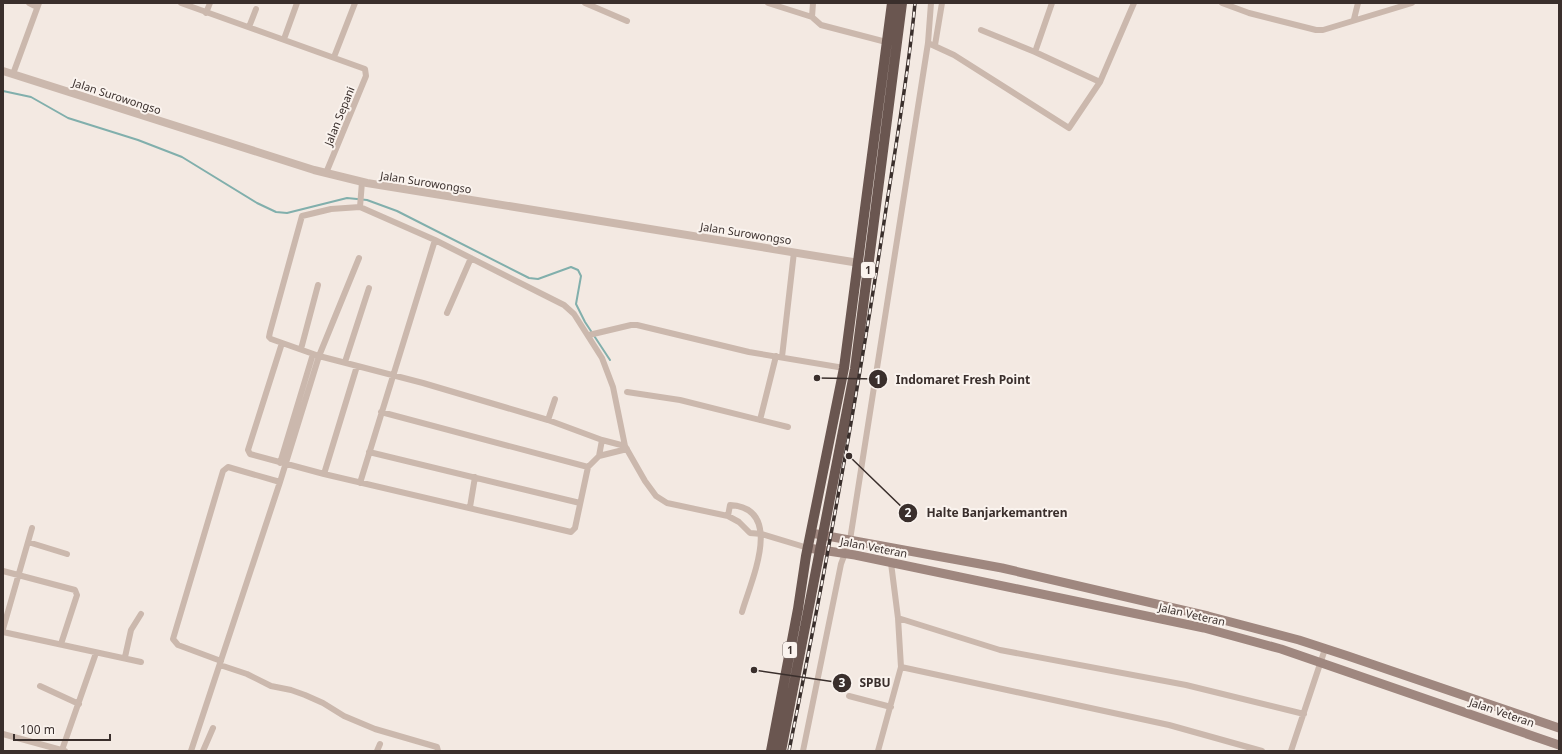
<svg xmlns="http://www.w3.org/2000/svg" width="1562" height="754" viewBox="0 0 1562 754" font-family="'Noto Sans',sans-serif">
  <style>
    .lines { fill: none; stroke-linecap: round; stroke-linejoin: round }
    .stream { stroke: #81afac; stroke-width: 2 }
    .minor { stroke: #cbb8ad; stroke-width: 6 }
    .tertiary { stroke: #cbb8ad; stroke-width: 8 }
    .secondary { stroke: #9f877f; stroke-width: 9 }
    .trunk { stroke: #6a5650; stroke-width: 10 }
    .rail-casing { stroke: #3a2f2c; stroke-width: 3.5 }
    .rail { stroke: #faf3ee; stroke-width: 2; stroke-dasharray: 6; stroke-linecap: butt }
    .labels { text-anchor: middle; dominant-baseline: central; stroke-width: 4; stroke-linejoin: round; paint-order: stroke }
    .shield { fill: #faf3ee; stroke: #746a66; stroke-width: 1 }
    .shield-label { font-size: 10px; font-weight: bold; fill: #3a2f2c }
    .street-label { font-size: 11px; fill: #3a2f2c; stroke: #faf3ee }
    .leader { fill: none; stroke: #3a2f2c; stroke-width: 1.5 }
    .callout-dot { fill: #3a2f2c; stroke: #faf3ee; stroke-width: 1.5 }
    .mark-label { font-size: 12px; text-anchor: middle; font-weight: bold; fill: #fff }
    .callout-label { font-size: 12px; text-anchor: middle; font-weight: bold; fill: #3a2f2c; stroke: #faf3ee; stroke-width: 4; stroke-linejoin: round; paint-order: stroke }
  </style>
  <rect width="100%" height="100%" fill="#f3e9e2"/>
  <g class="lines">
    <!-- stream -->
    <path class="stream" d="M3 91 31 97 68 118 138 140 182 157 257 203 276 212 287 213 347 198 367 200 397 211 529 278 538 279 571 267 578 270 581 276 576 304 585 322 610 360"/>
    <!-- minor -->
    <path class="minor" d="M29 3 37 7
      M181 3 365 69 366 76 326 173
      M585 3 627 21
      M768 3 812 17 821 25 890 43
      M1222 3 1249 13 1316 30H1323L1412 3
      M206 13 210 3
      M812 17 813 3
      M1354 19 1358 3
      M249 27 256 9
      M981 30 1035 52 1052 3
      M284 39 297 3
      M928 43 954 55 1069 128 1100 82 1134 3
      M935 45 942 3
      M1035 52 1100 82
      M334 57 355 3
      M13 74 39 3
      M362 182 360 207 435 240 564 305 574 314 602 358 613 387 625 446 645 481 656 496 667 503 728 516 739 522 750 533 762 534 808 548
      M360 207 331 209 302 216 270 332 269 337 271 339 319 356 423 383 548 420 602 440 625 446
      M447 313 471 258
      M589 335 631 325H637L749 352 844 368
      M282 343 248 450 250 454 324 474 571 532 575 528 588 467 599 456 602 440
      M301 349 318 285
      M782 357 794 252
      M345 362 369 288
      M627 392 680 400 788 427
      M381 412 588 467
      M548 420 555 399
      M760 420 776 356
      M369 452 580 503
      M599 456 627 449
      M280 463 313 354
      M324 474 357 366
      M360 483 435 240
      M470 507 475 477
      M728 516 730 505C786 508 750 583 742 612
      M28 542 67 554
      M3 571 75 590 77 595 61 644
      M898 618 1000 650 1186 685 1304 714
      M3 629 32 528
      M3 632 141 662
      M125 657 131 630 141 614
      M221 661 178 645 173 639 223 471 228 467 280 482
      M220 665 247 674 271 686 291 690 305 695 323 703 344 716 375 729 437 747 438 751
      M901 667 1169 725 1262 751
      M40 686 79 704
      M849 696 891 707
      M3 734 65 751
      M62 750 96 653
      M191 751 280 482 319 356 359 258
      M203 751 213 728
      M377 751 380 744
      M803 751 841 564 850 540 928 43 931 3
      M878 751 901 667 898 618 891 563
      M1291 751 1325 649"/>
    <!-- tertiary -->
    <path class="tertiary" d="M3 71 314 170 367 183 859 263"/>
    <!-- secondary -->
    <path class="secondary" d="M811 533 1002 568 1208 616 1299 640 1348 656 1559 728
      M808 548 855 555 1204 628 1281 649 1559 745"/>
    <!-- trunk -->
    <path class="trunk" d="M771 751 798 609 806 556 844 368 892 3
      M781 751 855 369 902 3"/>
    <defs>
      <path id="rail" d="M789 751C824 578 856 404 883 229 894 154 908 79 915 3"/>
    </defs>
    <!-- rail casing -->
    <use href="#rail" class="rail-casing"/>
    <!-- rail -->
    <use href="#rail" class="rail"/>
  </g>
  <g class="labels">
    <!-- shield labels -->
    <g class="shield">
      <rect x="861" y="262" width="14" height="16" rx="3"/>
      <rect x="783" y="642" width="14" height="16" rx="3"/>
    </g>
    <g class="shield-label">
      <text x="868" y="270">1</text>
      <text x="790" y="650">1</text>
    </g>
    <!-- street labels -->
    <g class="street-label">
      <text transform="translate(117 96) rotate(18)">Jalan Surowongso</text>
      <text transform="translate(339 116) rotate(-68)">Jalan Sepani</text>
      <text transform="translate(426 182) rotate(9)">Jalan Surowongso</text>
      <text transform="translate(746 233) rotate(9)">Jalan Surowongso</text>
      <text transform="translate(874 547) rotate(11)">Jalan Veteran</text>
      <text transform="translate(1192 614) rotate(13)">Jalan Veteran</text>
      <text transform="translate(1502 712) rotate(19)">Jalan Veteran</text>
    </g>
  </g>
  <!-- callouts -->
  <path class="leader" d="M817 378L878 379M849 456L908 513M754 670L842 683"/>
  <g class="callout-dot">
    <circle cx="817" cy="378" r="4"/>
    <circle cx="849" cy="456" r="4"/>
    <circle cx="754" cy="670" r="4"/>
    <circle cx="878" cy="379" r="10"/>
    <circle cx="908" cy="513" r="10"/>
    <circle cx="842" cy="683" r="10"/>
  </g>
  <g class="mark-label">
    <text x="878" y="384">1</text>
    <text x="908" y="517">2</text>
    <text x="842" y="687">3</text>
  </g>
  <g class="callout-label">
    <text x="963" y="384">Indomaret Fresh Point</text>
    <text x="997" y="517">Halte Banjarkemantren</text>
    <text x="875" y="687">SPBU</text>
  </g>
  <!-- border -->
  <rect width="1562" height="754" fill="none" stroke="#3a2f2c" stroke-width="8"/>
  <!-- scale -->
  <path d="M14 734v6h96v-6" fill="none" stroke="#3a2f2c" stroke-width="2"/>
  <text x="20" y="734" font-size="12" fill="#3a2f2c" stroke="#faf3ee" stroke-width="3" paint-order="stroke">100 m</text>
</svg>
